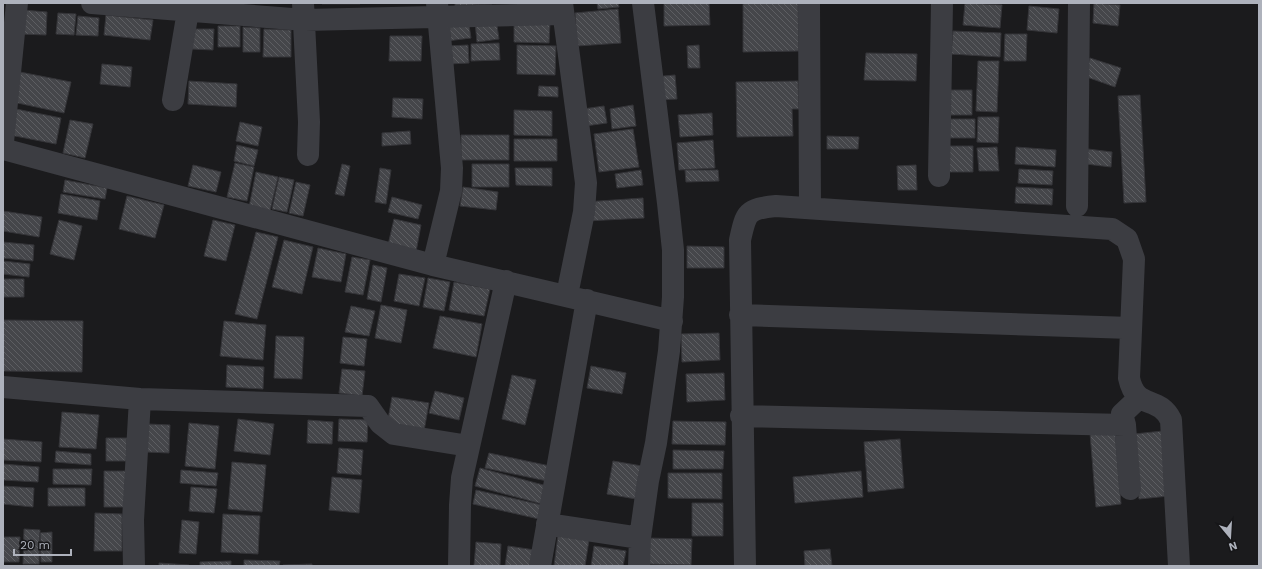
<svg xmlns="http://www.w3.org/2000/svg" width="1262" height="569" viewBox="0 0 1262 569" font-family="'Work Sans',sans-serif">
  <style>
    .building { fill: url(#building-back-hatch); stroke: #353539 }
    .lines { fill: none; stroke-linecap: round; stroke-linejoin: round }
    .minor { stroke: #3c3d42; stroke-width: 22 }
  </style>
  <defs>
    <pattern id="building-back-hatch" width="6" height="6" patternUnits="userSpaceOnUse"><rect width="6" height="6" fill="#45464a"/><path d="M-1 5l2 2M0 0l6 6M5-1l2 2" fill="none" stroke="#5d5e62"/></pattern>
  </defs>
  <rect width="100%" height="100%" fill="#1b1b1d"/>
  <!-- building -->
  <path class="building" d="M322 3H361L360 4H322Z
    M455 3H492V4L455 6Z
    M597 3H618L619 7 598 9Z
    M664 3H709L710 25 664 26Z
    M743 3H798L799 51 743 52Z
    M965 3 1002 5 1000 28 963 25Z
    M1094 3 1120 5 1118 26 1093 23Z
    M1029 6 1059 9 1057 33 1027 30Z
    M618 9 621 43 577 46 575 13Z
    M23 10 47 12 46 35 21 34Z
    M58 13 76 14 74 35 56 34Z
    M106 15 153 20 150 40 104 35Z
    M78 16 99 18 98 36 76 35Z
    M468 19 471 38 447 41 445 23Z
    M496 19 499 39 477 42 475 22Z
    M514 21 550 22 549 43 514 42Z
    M218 26H240V47H218Z
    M243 27 260 28V52H243Z
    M193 29H214L213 50 192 49Z
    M264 29 291 30V57H263Z
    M953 31 1001 33 1000 57 951 54Z
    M1005 34H1027L1026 61H1004Z
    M390 36H422L421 61H389Z
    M499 43 500 60 471 61V44Z
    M468 45 469 63 448 64 447 46Z
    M517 45 556 46 555 75 517 74Z
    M699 45 700 68H688L687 46Z
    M866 53 917 54 916 81 864 80Z
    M1090 58 1121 68 1115 87 1084 76Z
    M978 61H999L997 112 976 111Z
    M102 64 132 67 130 87 100 84Z
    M20 72 71 82 64 113 13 102Z
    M675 75 677 99 654 100 653 77Z
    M189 81 237 84 236 107 188 104Z
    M798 81 799 109H792L793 136 737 137 736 82Z
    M539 86 558 87V97L538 96Z
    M947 90H972V115H947Z
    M1140 95 1146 202 1124 203 1118 96Z
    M393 98 423 99 422 119 392 117Z
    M633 105 636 126 612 129 610 109Z
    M604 106 607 123 585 126 583 109Z
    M16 109 61 118 56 144 10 135Z
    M514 110 552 111V136L514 135Z
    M712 113 713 135 680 137 678 115Z
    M978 117H999L998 143 977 142Z
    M946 119H975V138H946Z
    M70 120 93 124 85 158 63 153Z
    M240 122 262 127 258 146 236 141Z
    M633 129 639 167 599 172 594 134Z
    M410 131 411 144 382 146V133Z
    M461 135H509V160H461Z
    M827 136 859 137 858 149H827Z
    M514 139H557V161H514Z
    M713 140 715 168 679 170 677 143Z
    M237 145 258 150 254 166 234 161Z
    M943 146H973V172H943Z
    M997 147 999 171H979L977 148Z
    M1016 147 1056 150 1055 167 1015 164Z
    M1088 149 1112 152 1111 167 1086 164Z
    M235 163 254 167 247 201 227 197Z
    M342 164 350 166 344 196 335 194Z
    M472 164H509V187H472Z
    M193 165 221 172 216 192 188 186Z
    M916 165 917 190H898L897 166Z
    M380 168 391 170 386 204 375 202Z
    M515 168H552V186L516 185Z
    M1019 169 1053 171 1052 185 1018 183Z
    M641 170 643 185 617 188 615 174Z
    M685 170H718L719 181 686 182Z
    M256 172 278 177 270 211 249 207Z
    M279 177 294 180 287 212 272 209Z
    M65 180 107 188 105 199 63 192Z
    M296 182 310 185 303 216 289 213Z
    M463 187 498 192 496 210 460 206Z
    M1016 187 1053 189 1052 205 1015 203Z
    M61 194 100 201 97 220 58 213Z
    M127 196 164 205 155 238 119 229Z
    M392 197 422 205 418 219 388 212Z
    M643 198 644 218 586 221 585 202Z
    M3 211 42 217 39 237 3 231Z
    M394 219 421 225 416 252 388 245Z
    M59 220 82 226 74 260 50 254Z
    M213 220 235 225 226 261 204 256Z
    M256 232 278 237 257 319 235 314Z
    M284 240 313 247 302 294 272 287Z
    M3 242 34 245 33 261 3 258Z
    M687 246 724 247V268H687Z
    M318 248 346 254 341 282 312 277Z
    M352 257 370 260 363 295 345 292Z
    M3 261 30 264 29 277 3 274Z
    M373 265 387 268 381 302 367 299Z
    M399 274 425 278 419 306 394 301Z
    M428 278 450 282 444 311 423 307Z
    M3 279H24V297H3Z
    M454 282 490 289 484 316 449 310Z
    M381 305 407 310 401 343 375 338Z
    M351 306 375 311 369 336 345 332Z
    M440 316 482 324 476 357 433 348Z
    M3 320 83 321 82 372 3 371Z
    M224 321 266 325 263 360 220 356Z
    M719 333 720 360 682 362 681 334Z
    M276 336 304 337 302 379 274 378Z
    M343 337 367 339 364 366 340 363Z
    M227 365 264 367 263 389 226 387Z
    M591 366 626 373 622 394 587 388Z
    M342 369 365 371 362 396 339 393Z
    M724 373 725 400 687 402 686 374Z
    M512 375 536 380 525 425 502 419Z
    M435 391 464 398 459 420 429 413Z
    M392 397 429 403 424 431 387 425Z
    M62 412 99 415 96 449 59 447Z
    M238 419 274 424 270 455 234 451Z
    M339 419 368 420 367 442 338 441Z
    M308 420 333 422 332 444 307 443Z
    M673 421 726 422 725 445 672 444Z
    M189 423 219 426 215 469 185 466Z
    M148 424 170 425 169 453 147 452Z
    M1115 430 1121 504 1096 507 1090 433Z
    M1163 431 1169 496 1139 499 1134 434Z
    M106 438H127V461H106Z
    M3 439 42 442 41 462 3 460Z
    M900 439 904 488 868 492 864 442Z
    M339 448 363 450 361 475 337 473Z
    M673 450 724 451 723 469H673Z
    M56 451 91 454V465L55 462Z
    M489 453 550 466 547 481 485 468Z
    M613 461 642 466 636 499 607 494Z
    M232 462 266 465 262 512 228 509Z
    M3 464 39 467 38 482 3 480Z
    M480 468 547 486 542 504 475 486Z
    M53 469H92L91 485 53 484Z
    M181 470 218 473 216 486 180 483Z
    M104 471H130V507H104Z
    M861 471 863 497 795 503 793 477Z
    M668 473H722V499L668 498Z
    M332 477 362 480 359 513 329 510Z
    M3 486 34 488 33 507 3 504Z
    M191 487 217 489 214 513 189 511Z
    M48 488H85V506H48Z
    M476 490 542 505 539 519 473 504Z
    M692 503H723V536H692Z
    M95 513 122 514V551H94Z
    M223 514 260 516 258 554 221 552Z
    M182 520 199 522 196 554 179 553Z
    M24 529 40 530 39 564H23Z
    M52 532V562H41L40 533Z
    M558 535 589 540 585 566H554Z
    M3 537H20L19 562H3Z
    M646 538 692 539 691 565 645 564Z
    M476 542 501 544 500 566H474Z
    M508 546 535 550 532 566H505Z
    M594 546 626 551 623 566H591Z
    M830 549 832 566H805L804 551Z
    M244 560 280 561 279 566H244Z
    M231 561V566H200V562Z
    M159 563 189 565V566H159Z
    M312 564V566H283V565Z"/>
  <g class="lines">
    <!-- minor -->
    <path class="minor" d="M92 3 305 20 563 14
      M303 3 309 122 308 155
      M562 3 586 183 584 212 567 295
      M809 3 810 208
      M173 100 188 11
      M3 142 17 3
      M3 149 433 265 672 321
      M939 176 942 3
      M1077 206 1079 3
      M433 265 451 191 452 168 437 3
      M740 315 1131 328
      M3 387 140 399 368 406 380 423 394 434 469 446
      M741 416 1125 425
      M1130 489 1125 425 1122 414 1139 398
      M547 524 640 538
      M134 566 133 520 140 399
      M459 566 460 505 462 478 506 281
      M540 566 587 300
      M639 566 640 538 648 481 656 443 669 351 673 297V250L668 203 643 3
      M745 566 740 240C746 212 747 209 776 206L1112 229 1127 239 1134 259 1129 378C1136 411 1158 394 1171 420L1179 566"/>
  </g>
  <!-- border -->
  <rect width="1262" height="569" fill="none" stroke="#aeb2bc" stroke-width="8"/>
  <!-- north arrow -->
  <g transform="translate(1230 537) rotate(162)" stroke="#161618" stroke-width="3" paint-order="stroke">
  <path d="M0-3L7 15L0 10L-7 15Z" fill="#aeb2bc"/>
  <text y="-6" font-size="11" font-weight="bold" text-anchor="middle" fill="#aeb2bc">N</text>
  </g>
  <!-- scale -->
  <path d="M14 549v6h57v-6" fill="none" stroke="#aeb2bc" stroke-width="2"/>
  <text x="20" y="549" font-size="12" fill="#aeb2bc" stroke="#161618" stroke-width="3" paint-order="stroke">20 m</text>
</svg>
